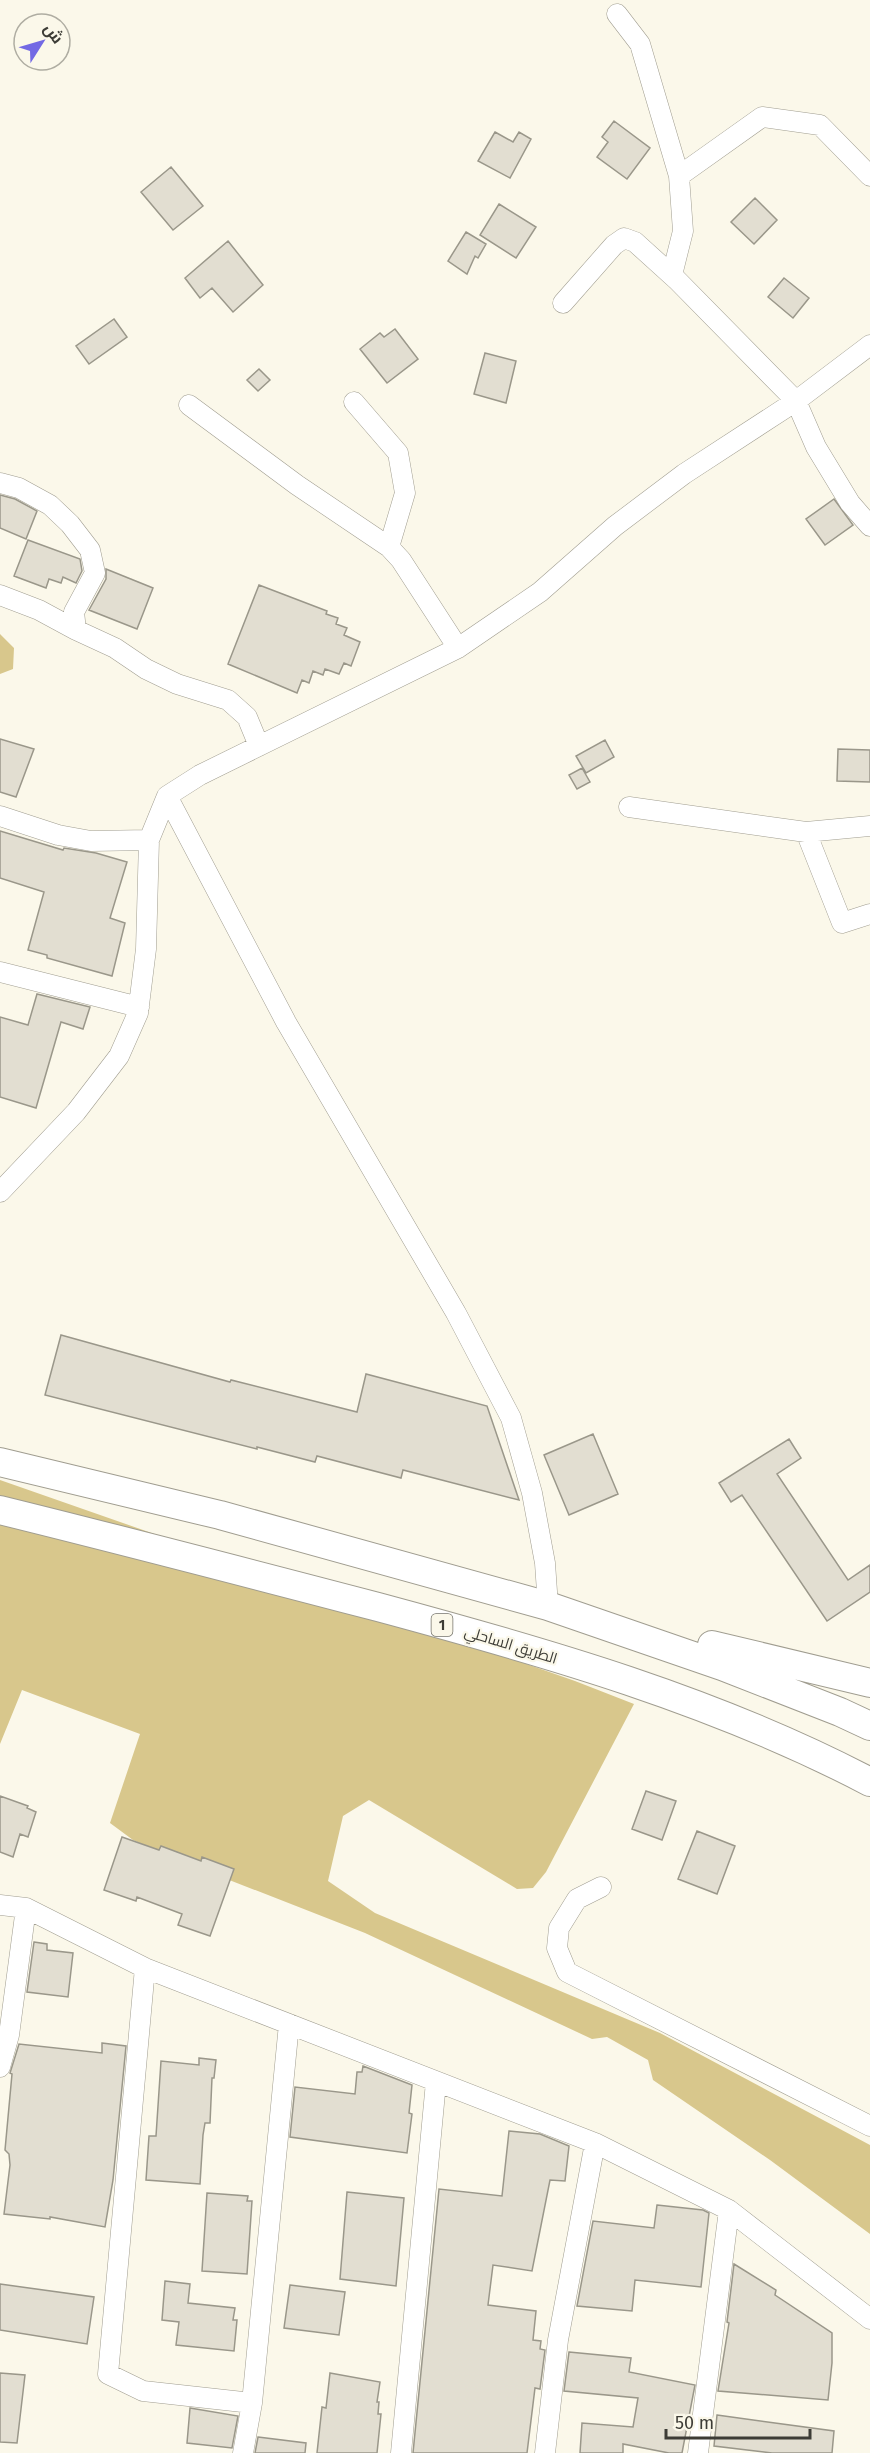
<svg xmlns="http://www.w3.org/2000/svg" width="870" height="2453" viewBox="0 0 870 2453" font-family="'Fira Sans',Cairo,sans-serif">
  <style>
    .green { fill: #d8c78c }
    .building { fill: #e2ded1; stroke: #9a978a; stroke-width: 1.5 }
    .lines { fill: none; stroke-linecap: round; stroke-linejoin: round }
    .minor-casing { stroke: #a09d90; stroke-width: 21 }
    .highway-casing { stroke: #a09d90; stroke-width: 30 }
    .minor { stroke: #fff; stroke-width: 20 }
    .highway { stroke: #fff; stroke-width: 28 }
    .labels { text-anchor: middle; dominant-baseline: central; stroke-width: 4.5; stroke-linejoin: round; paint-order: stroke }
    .shield { fill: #fbf8ea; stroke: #76746c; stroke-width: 1.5 }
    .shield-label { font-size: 14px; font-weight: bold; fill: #3d3c36 }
    .street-label { font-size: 15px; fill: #3d3c36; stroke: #fbf8ea }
  </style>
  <rect width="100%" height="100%" fill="#fbf8ea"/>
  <!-- green -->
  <path class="green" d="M0 634 14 648 13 669 0 674Z
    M0 1480 575 1681 634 1704 546 1872 533 1888 517 1889 369 1800 343 1816 328 1881 375 1913 660 2033 870 2145V2234L770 2160 653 2080 648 2060 607 2037 592 2039 365 1933 168 1856 133 1840 110 1823 140 1734 22 1690 0 1744Z"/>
  <!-- building -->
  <path class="building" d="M614 121 650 148 627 179 597 157 608 142 602 137Z
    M495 132 513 142 519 132 531 139 510 178 478 161Z
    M171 167 203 206 173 230 141 192Z
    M755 198 777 220 754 244 731 222Z
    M499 204 536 227 516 258 480 235Z
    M466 232 486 244 478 258 475 256 467 274 448 261Z
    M228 241 263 285 233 312 212 288 200 298 185 278Z
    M784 278 809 298 793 318 768 297Z
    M114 319 127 337 89 364 76 346Z
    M395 329 418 359 387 383 360 349 380 333 384 337Z
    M485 353 516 361 506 403 474 394Z
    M259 369 270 380 258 391 247 380Z
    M0 495 15 499 37 511 26 539 0 528Z
    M834 499 853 525 825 545 806 519Z
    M28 540 80 559 82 571 76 583 63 577 61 583 49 579 46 588 14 576Z
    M106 569 153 588 137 629 89 610 106 579Z
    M259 585 327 611 326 614 338 618 336 624 347 628 344 635 360 642 351 666 344 663 339 674 325 669 323 675 313 671 309 683 302 680 297 693 228 664Z
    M0 739 34 749 16 797 0 792Z
    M605 740 614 757 586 773 576 756Z
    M838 749 870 750V782L837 781Z
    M582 768 590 782 577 789 569 775Z
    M0 831 63 850 64 848 96 853 127 862 110 918 125 923 112 976 47 958V955L28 950 44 892 0 878Z
    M37 994 90 1007 83 1029 61 1022 36 1108 0 1097V1017L28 1025Z
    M61 1335 230 1382 231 1380 357 1412 366 1374 487 1406 519 1500 403 1470 401 1478 317 1456 315 1462 257 1447V1449L45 1395Z
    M593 1434 618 1494 569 1515 544 1455Z
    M789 1439 801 1458 777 1474 848 1580 870 1565V1592L827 1621 742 1495 731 1502 719 1483Z
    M646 1791 676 1801 662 1840 632 1829Z
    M0 1796 28 1806 27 1808 36 1812 28 1837 20 1834 13 1857 0 1852Z
    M697 1831 735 1846 717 1894 678 1879Z
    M122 1837 159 1850 161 1846 201 1861 202 1857 234 1869 210 1936 178 1925 182 1914 137 1897 136 1901 104 1890Z
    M34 1942 47 1944V1950L73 1953 68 1997 27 1992Z
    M102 2043 126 2046 113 2180 105 2227 50 2217V2219L4 2214 10 2165 9 2154 5 2150 12 2074 10 2073 19 2044 102 2053Z
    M199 2058 216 2060 214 2078H212L210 2123H205L203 2135 200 2184 146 2180 149 2136H156L161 2061 199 2065Z
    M363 2066 412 2085 409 2113 412 2114 407 2153 290 2137 295 2087 355 2094 357 2072H362Z
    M509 2131 540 2134 569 2146 565 2181 550 2180 532 2271 493 2265 488 2305 536 2311 533 2340 541 2341 540 2349 545 2350 540 2389 535 2388 527 2453H413L439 2189 502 2196Z
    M347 2192 404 2198 396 2286 340 2279Z
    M207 2193 248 2196 247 2201H252L247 2274 202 2271Z
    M657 2205 703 2210 709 2213 701 2287 635 2280 632 2311 577 2306 593 2221 654 2228Z
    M734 2264 776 2290 775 2295 832 2333V2363L828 2400 718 2391 729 2323 727 2322Z
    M165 2281 190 2284 188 2303 235 2308 233 2320H237L234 2351 176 2345 179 2322 162 2320Z
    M0 2284 94 2297 87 2344 0 2330Z
    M290 2285 345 2292 339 2335 284 2328Z
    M569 2352 631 2358 629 2372 695 2385 682 2453H669L623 2444V2453H580L582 2423 633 2427 638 2398 564 2391Z
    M0 2373 25 2375 17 2443 0 2442Z
    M330 2373 380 2382 377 2402H379L378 2414H381L377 2453H317L322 2407 326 2408Z
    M190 2408 238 2416 232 2448 187 2443Z
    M717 2415 834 2431 832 2453H772L714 2446Z
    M258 2437 306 2443 305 2453H255Z"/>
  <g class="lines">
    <defs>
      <path id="minor" d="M617 14 640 44 679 176
        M672 275 683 231 679 176 762 117 820 125 870 176
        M563 303 614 245 624 238 635 242 677 280 796 401 816 447 850 503 870 526
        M354 402 398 453 405 493 389 547
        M189 405 297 485 389 547 401 560 458 648
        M0 483 19 488 50 505 70 524 90 550 95 573 74 612 76 630 115 648 146 669 177 684 228 700 247 717 259 746
        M0 595 39 610 76 630
        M167 796 286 1022 456 1313 511 1418 532 1493 545 1563 548 1606
        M629 807 806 832 870 826
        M0 816 58 835 91 841 149 840
        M806 832 842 923 870 914
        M0 972 139 1007
        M0 1192 76 1112 119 1056 138 1013 146 949 149 840 167 796 200 775 458 648 540 592 615 526 684 474 796 401 870 345
        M601 1887 577 1899 559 1928 557 1948 567 1972 870 2126
        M0 1905 26 1908 145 1968 595 2143 729 2210 870 2319
        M145 1968 108 2374 143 2391 252 2403
        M0 2067 9 2035 26 1908
        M243 2453 252 2403 289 2024
        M401 2453 436 2082
        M545 2453 558 2340 595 2143
        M698 2453 729 2210"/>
      <path id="highway" d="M0 1462 220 1515 548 1606 722 1666 840 1712 870 1726
        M0 1510C126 1541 252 1574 378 1607 545 1652 716 1701 870 1782
        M712 1645 870 1683"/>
    </defs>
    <!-- minor casing -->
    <use href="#minor" class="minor-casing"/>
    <!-- highway casing -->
    <use href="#highway" class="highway-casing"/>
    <!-- minor -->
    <use href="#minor" class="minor"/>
    <!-- highway -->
    <use href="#highway" class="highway"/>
  </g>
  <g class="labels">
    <!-- shield labels -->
    <rect class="shield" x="431.5" y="1614" width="21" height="22" rx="4.5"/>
    <g class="shield-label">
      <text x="442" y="1625">1</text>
    </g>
    <!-- street labels -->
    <g class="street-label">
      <text transform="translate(511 1645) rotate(17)">الطريق الساحلي</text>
    </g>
  </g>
  <!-- north arrow -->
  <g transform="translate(42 42) rotate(53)"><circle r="28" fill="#fbf8ea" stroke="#afada2" stroke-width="1.5"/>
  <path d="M0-4.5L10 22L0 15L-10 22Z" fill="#7369e4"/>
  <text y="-9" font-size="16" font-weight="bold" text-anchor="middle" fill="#3d3c36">ش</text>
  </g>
  <!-- scale -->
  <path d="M666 2429v9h144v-9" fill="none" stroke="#3d3c36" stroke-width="3"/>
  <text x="675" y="2429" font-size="18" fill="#3d3c36" stroke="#fbf8ea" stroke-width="4.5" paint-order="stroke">50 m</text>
</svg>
